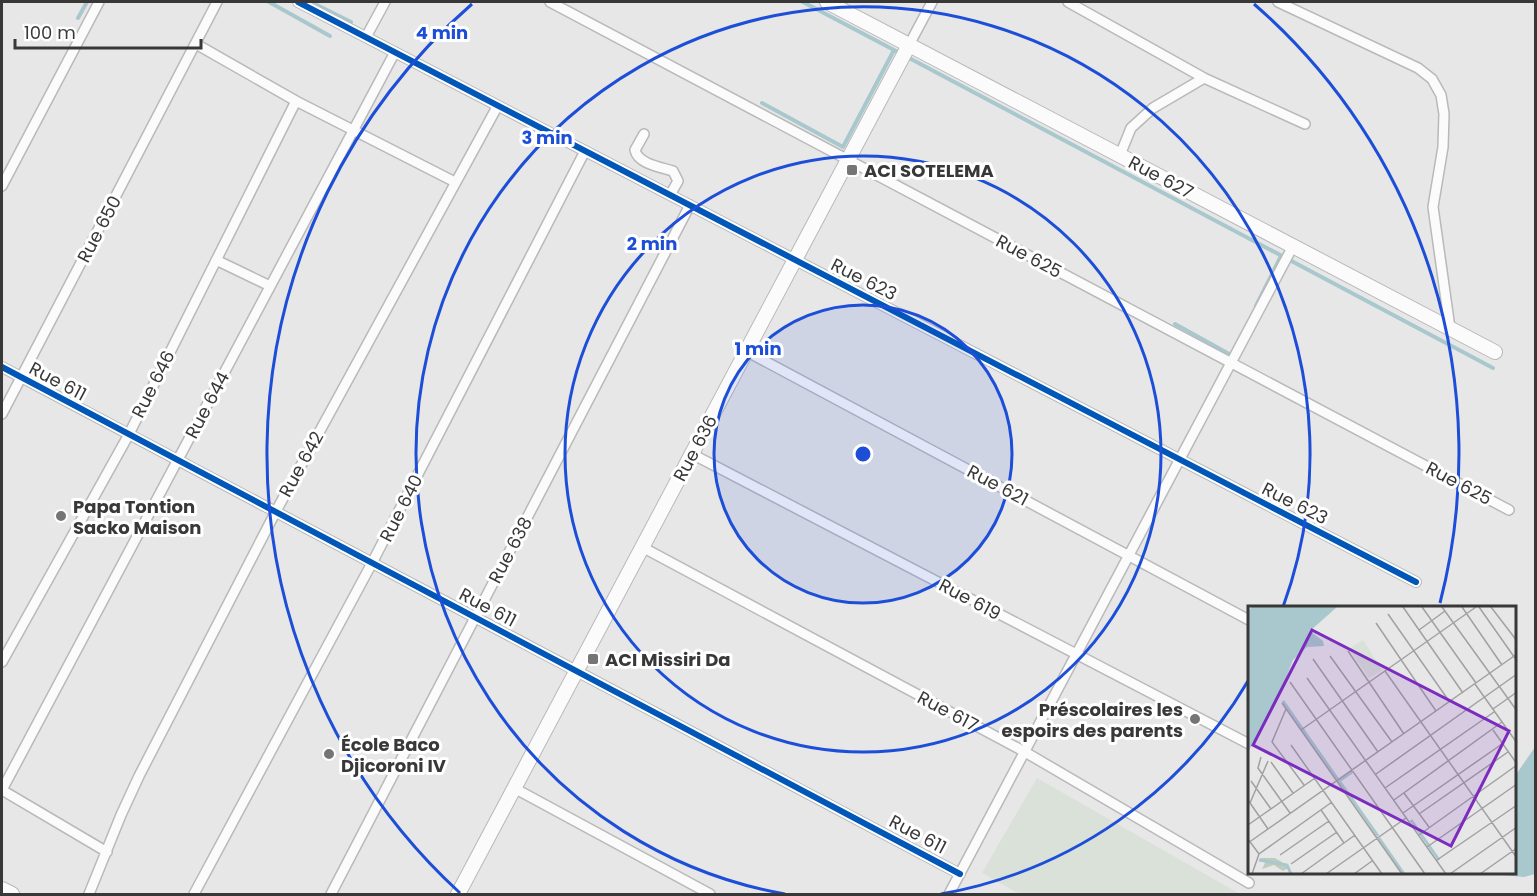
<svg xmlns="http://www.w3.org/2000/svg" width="1537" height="896" viewBox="0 0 1537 896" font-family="Poppins,sans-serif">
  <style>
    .green { fill: #d9e1d8 }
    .water { fill: #a9c8cd }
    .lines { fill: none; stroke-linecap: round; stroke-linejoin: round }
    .stream { stroke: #a9c8cd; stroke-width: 4 }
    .street-casing { stroke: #b9b9ba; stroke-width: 12 }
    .secondary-casing { stroke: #b9b9ba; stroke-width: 16 }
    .street { stroke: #fbfbfc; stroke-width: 9 }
    .secondary { stroke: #fbfbfc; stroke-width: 14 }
    .cycleway-casing { stroke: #fff; stroke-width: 10 }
    .cycleway { stroke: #0057b8; stroke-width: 6 }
    .ring { fill: none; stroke: #1d4ed8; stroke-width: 3 }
    .poi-dot { fill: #757576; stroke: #fff; stroke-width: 2 }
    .labels { text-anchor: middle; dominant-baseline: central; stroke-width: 6; stroke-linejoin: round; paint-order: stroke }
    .poi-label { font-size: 18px; font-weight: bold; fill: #383839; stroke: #fff; text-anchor: start }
    .street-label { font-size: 18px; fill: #383839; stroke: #fff }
    .inset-river { fill: none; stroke: #a9c8cd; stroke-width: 3 }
    .inset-road { fill: none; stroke: #a1a1a2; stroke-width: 1.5 }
    .view { fill: #7b2cbf; fill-opacity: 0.15; stroke: #7b2cbf; stroke-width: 3 }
    .inset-edge { fill: none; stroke: #383839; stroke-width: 3 }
    .centre { fill: #1d4ed8; stroke: #fff; stroke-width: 3 }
    .ring-label { font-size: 18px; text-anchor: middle; font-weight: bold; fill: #1d4ed8; stroke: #fff; stroke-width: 6; stroke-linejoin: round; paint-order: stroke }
  </style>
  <rect width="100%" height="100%" fill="#e7e7e8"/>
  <!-- green -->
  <path class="green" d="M1037 778 1240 894H1020L982 873Z"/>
  <!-- water -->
  <path class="water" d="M1535 747V874L1524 877 1490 874H1514L1515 776Z"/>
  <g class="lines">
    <!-- stream -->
    <path class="stream" d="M269 2 330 36
      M311 2 351 22
      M803 2 894 50
      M78 18 87 2
      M762 103 843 147 894 50 1493 368
      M1256 306 1281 256
      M1175 324 1231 355 1233 353"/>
    <defs>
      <path id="street" d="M298 2 1416 582
        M550 2 1509 510
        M1068 2 1204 78 1305 124
        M1278 2 1418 68 1432 79 1441 95 1444 114 1443 147 1433 207 1450 328
        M366 37 385 2
        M196 44 296 101 455 182
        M909 45 932 2
        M644 134 635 150C638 164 660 167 673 171L678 181 670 195
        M1120 155 1131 128 1153 108 1204 78
        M2 186 99 2
        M216 260 270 286
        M746 351 1249 620
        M2 367 960 874
        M2 414 217 2
        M692 454 1249 744
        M642 547 1025 752 1249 883
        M2 662 128 436 296 101
        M514 788 710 894
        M2 790 395 52
        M2 790 107 852
        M89 894 121 815 139 776 275 513 497 107
        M194 894 372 563 585 151
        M331 894 690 205
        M949 894 1293 246"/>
      <path id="secondary" d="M827 2 1495 352
        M2 889 12 894
        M458 894 909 45"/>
    </defs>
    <!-- street casing -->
    <use href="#street" class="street-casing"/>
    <!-- secondary casing -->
    <use href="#secondary" class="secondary-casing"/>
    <!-- street -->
    <use href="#street" class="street"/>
    <!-- secondary -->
    <use href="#secondary" class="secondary"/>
    <defs>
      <path id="cycleway" d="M298 2 1416 582
        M2 367 960 874"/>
    </defs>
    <!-- cycleway casing -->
    <use href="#cycleway" class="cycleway-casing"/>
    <!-- cycleway -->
    <use href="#cycleway" class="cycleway"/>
  </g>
  <!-- distance rings -->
  <circle cx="863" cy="454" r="149" fill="#1d4ed8" fill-opacity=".12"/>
  <g class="ring">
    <circle cx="863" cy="454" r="149"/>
    <circle cx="863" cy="454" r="298"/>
    <path d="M1248 681A447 447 0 0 1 941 894M785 894A447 447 0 1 1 1283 607"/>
    <path d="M460 893A596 596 0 0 1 472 4M1254 4A596 596 0 0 1 1440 603"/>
  </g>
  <!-- markers -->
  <g class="poi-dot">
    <rect x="846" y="164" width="12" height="12" rx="3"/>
    <circle cx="61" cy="516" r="6"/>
    <rect x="587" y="653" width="12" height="12" rx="3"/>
    <circle cx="1195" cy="719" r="6"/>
    <circle cx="329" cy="754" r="6"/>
  </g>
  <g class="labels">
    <!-- poi labels -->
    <g class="poi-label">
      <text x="864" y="170">ACI SOTELEMA</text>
      <text x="73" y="506">Papa Tontion<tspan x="73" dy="21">Sacko Maison</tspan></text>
      <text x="605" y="659">ACI Missiri Da</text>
      <text x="1183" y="709" text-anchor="end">Préscolaires les<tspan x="1183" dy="21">espoirs des parents</tspan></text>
      <text x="341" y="744">École Baco<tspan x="341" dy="21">Djicoroni IV</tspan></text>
    </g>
    <!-- street labels -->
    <g class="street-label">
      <text transform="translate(1161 177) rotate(28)">Rue 627</text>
      <text transform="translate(99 229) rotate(-62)">Rue 650</text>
      <text transform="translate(1029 256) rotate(28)">Rue 625</text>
      <text transform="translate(864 279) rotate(27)">Rue 623</text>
      <text transform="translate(58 381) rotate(28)">Rue 611</text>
      <text transform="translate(153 384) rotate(-63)">Rue 646</text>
      <text transform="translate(207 405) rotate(-62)">Rue 644</text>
      <text transform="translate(695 448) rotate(-62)">Rue 636</text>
      <text transform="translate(301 464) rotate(-61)">Rue 642</text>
      <text transform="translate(1459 483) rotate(28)">Rue 625</text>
      <text transform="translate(998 485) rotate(28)">Rue 621</text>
      <text transform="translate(1295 503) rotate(27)">Rue 623</text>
      <text transform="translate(401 508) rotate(-63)">Rue 640</text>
      <text transform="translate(510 550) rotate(-62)">Rue 638</text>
      <text transform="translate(970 599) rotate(28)">Rue 619</text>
      <text transform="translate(488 607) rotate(28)">Rue 611</text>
      <text transform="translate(948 711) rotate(28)">Rue 617</text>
      <text transform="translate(918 834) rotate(28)">Rue 611</text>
    </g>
  </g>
  <!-- overview -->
  <g transform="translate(1248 606)">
    <rect width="268" height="268" fill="#e7e7e8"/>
    <path d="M115 34 134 64 121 72 101 43Z" fill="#d9e1d8"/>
    <path d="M12 252H27L42 261 35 265 26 259 14 263 17 257Z" fill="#becbbd"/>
    <path d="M4 1H89L62 25 75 35 76 40 59 41 45 54 31 90 0 146V5Z" fill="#a9c8cd"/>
    <path class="inset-river" d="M35 95 91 175 104 166M92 176 130 230M163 214 191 254M131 232 156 268M11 254 39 259 43 268"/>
    <path class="inset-road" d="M155 1 215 87M174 1 228 77M194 1 269 105M214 1 254 59M231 1 269 55M243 1 269 35M140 8 201 95M128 17 188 105M171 24 197 5M100 45 156 128M82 50 144 136M65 53 130 146M137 65 269 252M59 72 198 268M42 76 177 268M227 78 269 137M34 97 154 268M38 103 24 136 56 179M245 103 269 86M53 124 228 1M245 124 269 158M43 139 134 268M13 151 10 162 42 207M23 156 45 187M128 168 269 68M3 175 23 203M137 182 246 106M156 187 181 221M0 194 20 223M146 194 254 116M2 197 20 155M73 204 96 237M155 207 254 138M171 208 260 146M0 219 67 172M171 229 269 159M0 233 11 248M0 237 269 48M179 241 269 178M32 249 81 215M189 254 269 199M43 258 89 226M4 268 11 248 84 196M53 268 107 229M78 268 158 212M106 268 124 255M202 268 269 221M232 268 269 242"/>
    <path class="view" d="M64 24 261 125 203 240 5 139Z"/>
    <rect width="268" height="268" class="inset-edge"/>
  </g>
  <circle cx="863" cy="454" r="9" class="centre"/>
  <g class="ring-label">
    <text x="442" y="39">4 min</text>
    <text x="547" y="144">3 min</text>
    <text x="652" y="250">2 min</text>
    <text x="758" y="355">1 min</text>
  </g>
  <!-- border -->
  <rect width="1537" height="896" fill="none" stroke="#383839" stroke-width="6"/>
  <!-- scale -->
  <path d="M15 39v9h186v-9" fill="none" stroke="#383839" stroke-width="3"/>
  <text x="24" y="39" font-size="18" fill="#383839" stroke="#ffffff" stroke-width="4.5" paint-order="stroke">100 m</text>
</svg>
